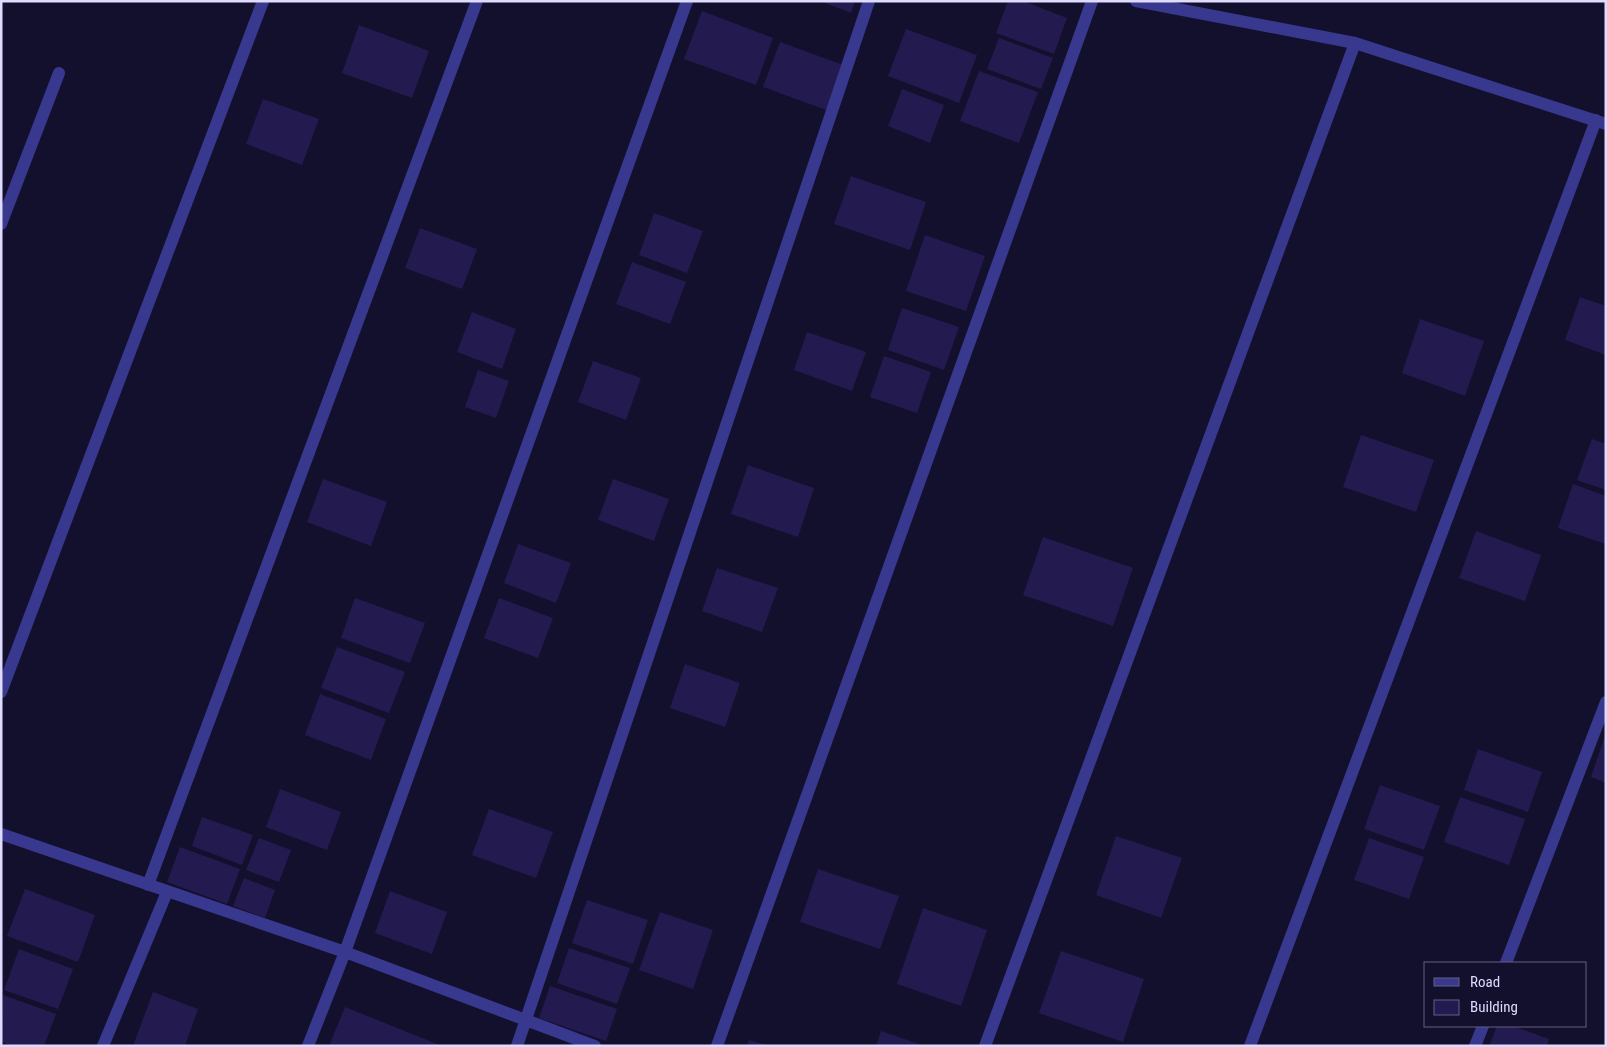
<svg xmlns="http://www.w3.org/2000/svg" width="1607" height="1047" viewBox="0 0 1607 1047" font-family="'Roboto Condensed',sans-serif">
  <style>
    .building { fill: #231a4f }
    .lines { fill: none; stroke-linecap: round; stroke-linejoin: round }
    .minor { stroke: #38388f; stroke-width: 12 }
  </style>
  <rect width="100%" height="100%" fill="#13102d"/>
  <!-- building -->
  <path class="building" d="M820 1H855L851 13Z
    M1008 1H1023L1067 18 1054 54 996 33Z
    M702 11 773 38 756 85 684 59Z
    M359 25 429 51 412 98 342 73Z
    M906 29 977 55 959 103 888 76Z
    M999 38 1053 58 1041 89 987 69Z
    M780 42 846 66 829 111 763 87Z
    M979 71 1038 92 1019 143 960 121Z
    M902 89 944 105 930 143 888 126Z
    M263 99 319 119 302 165 246 144Z
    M851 176 926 202 910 250 834 224Z
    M654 213 703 231 687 273 639 255Z
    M420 228 477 249 462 289 405 268Z
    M925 235 985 256 966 311 906 291Z
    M632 262 686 282 670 324 616 304Z
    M1580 297 1606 306V355L1565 340Z
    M902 308 959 327 944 370 888 350Z
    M472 312 516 329 502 369 457 352Z
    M1420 319 1484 341 1465 396 1402 373Z
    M807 332 866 352 852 391 794 370Z
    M884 356 931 372 917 413 870 397Z
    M593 361 641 378 626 420 578 402Z
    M478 370 509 381 496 418 465 407Z
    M1361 435 1434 460 1416 512 1343 487Z
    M1592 439 1606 444V490L1577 480Z
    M748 465 814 488 798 537 731 514Z
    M323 479 387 502 371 546 307 522Z
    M613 479 669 499 654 541 598 520Z
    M1573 484 1606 496V544L1558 528Z
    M1476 531 1541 555 1525 601 1459 578Z
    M1043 537 1133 568 1113 626 1023 595Z
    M518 544 571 563 556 603 504 583Z
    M717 568 778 588 762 632 702 611Z
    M355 598 425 623 410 663 341 638Z
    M499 598 553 618 538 658 484 638Z
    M337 647 405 672 389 713 321 688Z
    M685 664 740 683 725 727 670 708Z
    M320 694 386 719 371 760 305 735Z
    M1605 736H1606V783L1591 777Z
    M1478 749 1542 772 1528 812 1464 790Z
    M1380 785 1440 806 1424 850 1364 829Z
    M280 789 341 812 327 850 266 827Z
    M1460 797 1525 819 1509 865 1444 842Z
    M489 809 553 832 536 878 472 855Z
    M202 817 253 835 242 865 192 846Z
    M1116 836 1182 858 1161 918 1096 895Z
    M259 838 291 850 279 882 246 870Z
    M1369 838 1424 857 1409 899 1354 880Z
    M180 847 240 869 227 904 167 882Z
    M818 869 899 896 880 949 800 922Z
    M244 878 275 890 265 918 233 906Z
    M25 889 95 915 78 962 7 936Z
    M390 891 447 912 432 954 375 933Z
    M587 900 648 920 633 964 572 943Z
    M923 908 987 930 961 1006 897 984Z
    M660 912 713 930 693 989 639 970Z
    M569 948 630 968 617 1004 557 983Z
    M19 949 73 969 58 1009 4 990Z
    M1061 951 1144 979 1123 1042 1039 1013Z
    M550 986 617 1009 606 1041 539 1018Z
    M153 992 198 1009 185 1046H133Z
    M3 995 56 1014 44 1046H11L1 1042Z
    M345 1007 442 1046H329Z
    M1497 1026H1513L1549 1039 1547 1046H1489Z
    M881 1031 922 1045V1046H876Z
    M749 1040 767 1045 766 1046H747Z"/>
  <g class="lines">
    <!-- minor -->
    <path class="minor" d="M1136 1 1355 43 1606 124
      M1 224 59 73
      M1 692 263 1
      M1 834 345 952 595 1046
      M148 885 477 1
      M1506 963 1606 702
      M103 1046 167 892
      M308 1046 345 952 687 1
      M517 1046 869 1
      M717 1046 1092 1
      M985 1046 1355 43
      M1250 1046 1596 120
      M1475 1046 1483 1026"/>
  </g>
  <!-- border -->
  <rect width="1607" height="1047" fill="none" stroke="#dedbff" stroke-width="5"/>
  <!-- legend -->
  <rect x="1424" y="962" width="162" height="65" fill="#13102d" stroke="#646181"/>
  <rect x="1434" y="978" width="25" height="8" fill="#38388f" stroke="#646181"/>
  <text x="1470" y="987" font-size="15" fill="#dedbff">Road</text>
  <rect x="1434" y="1000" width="25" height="15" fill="#231a4f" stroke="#646181"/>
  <text x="1470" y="1012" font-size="15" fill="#dedbff">Building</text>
</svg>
